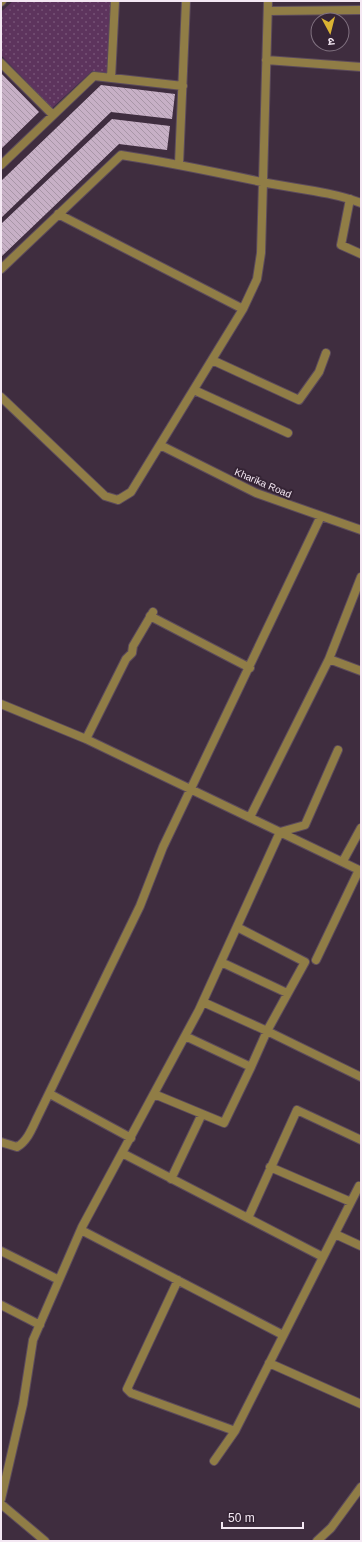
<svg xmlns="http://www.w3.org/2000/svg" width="362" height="1542" viewBox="0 0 362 1542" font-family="Helvetica,'Noto Sans Devanagari',sans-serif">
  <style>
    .park { fill: url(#park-dots) }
    .building { fill: url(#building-back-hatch) }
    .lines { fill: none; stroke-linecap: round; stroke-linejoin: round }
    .minor-casing { stroke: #5c4b5c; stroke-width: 10 }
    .minor { stroke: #907d46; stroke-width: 8 }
    .labels { text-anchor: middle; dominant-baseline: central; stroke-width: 4; stroke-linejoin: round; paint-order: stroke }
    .street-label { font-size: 10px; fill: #f4e8f3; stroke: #352435 }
  </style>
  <defs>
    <pattern id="park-dots" width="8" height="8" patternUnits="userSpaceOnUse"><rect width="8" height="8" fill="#5d345d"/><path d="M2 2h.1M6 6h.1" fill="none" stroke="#755175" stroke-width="1.8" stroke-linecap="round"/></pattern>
    <pattern id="building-back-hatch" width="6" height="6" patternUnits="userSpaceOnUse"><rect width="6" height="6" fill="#c7b0c6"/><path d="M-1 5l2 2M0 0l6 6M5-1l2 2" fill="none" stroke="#a896a7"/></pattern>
  </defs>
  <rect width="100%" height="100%" fill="#3f2d3f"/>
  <!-- park -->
  <path class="park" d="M13 1H111L107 73 92 71 52 108 1 55V12Z"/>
  <!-- building -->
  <path class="building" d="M1 73 39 112 1 149Z
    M101 85 175 94 172 119 111 112 1 218V181Z
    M112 119 170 126 167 150 119 144 2 256 1 224Z"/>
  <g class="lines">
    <defs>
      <path id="minor" d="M1 2 2 1
        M268 11 361 10
        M266 60 361 67
        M1 63 53 115
        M111 78 115 1
        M179 164 186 1
        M1 165 94 76 183 86
        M350 199 341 245 361 254
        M58 214 243 309
        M1 269 121 155C168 162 215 172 262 182 296 189 329 191 361 203
        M212 360 299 400 319 372 326 353
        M194 390 288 433
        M1 397 105 496 118 500 131 492 243 309 257 279 261 253 268 1
        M160 445 256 493 361 530
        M361 577 329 659 361 671
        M150 616 250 668
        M1 704 86 739 361 871
        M86 739 126 659 132 653 133 646 153 612
        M250 817 329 659
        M343 861 361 828
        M316 960 359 870
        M221 962 287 993
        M203 1002 267 1031 361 1077
        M185 1036 251 1067 267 1031 305 962 237 927
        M50 1094 131 1138
        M154 1094 224 1123 251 1067
        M1 1142 17 1147C28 1141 33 1126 38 1116L140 906 163 847 321 516
        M122 1153 323 1257
        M270 1167 351 1202
        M171 1179 202 1114
        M248 1218 297 1110 361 1140
        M81 1230 283 1335
        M335 1234 361 1246
        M1 1251 59 1280
        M178 1280 127 1389 131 1393 235 1431
        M1 1305 40 1325
        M269 1363 361 1404
        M214 1461 235 1431 359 1186
        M1 1499 23 1404 33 1340 82 1227 199 1010 280 832 305 825 338 750
        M1 1504 45 1541
        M317 1541 331 1528 361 1487"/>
    </defs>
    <!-- minor casing -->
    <use href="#minor" class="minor-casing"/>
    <!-- minor -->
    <use href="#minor" class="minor"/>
  </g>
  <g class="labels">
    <!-- street labels -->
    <g class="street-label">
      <text transform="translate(263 483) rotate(23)">Kharika Road</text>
    </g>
  </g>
  <!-- border -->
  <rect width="362" height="1542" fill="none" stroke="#f4e8f3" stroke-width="4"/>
  <!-- north arrow -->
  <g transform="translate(330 32) rotate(173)"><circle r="19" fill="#352435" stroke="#817281"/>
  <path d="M0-3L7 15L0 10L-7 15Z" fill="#dab333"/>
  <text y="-6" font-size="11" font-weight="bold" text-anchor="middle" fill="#f4e8f3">उ</text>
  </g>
  <!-- scale -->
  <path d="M222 1522v6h81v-6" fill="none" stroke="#f4e8f3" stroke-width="2"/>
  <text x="228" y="1522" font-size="12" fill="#f4e8f3" stroke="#352435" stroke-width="3" paint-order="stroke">50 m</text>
</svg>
